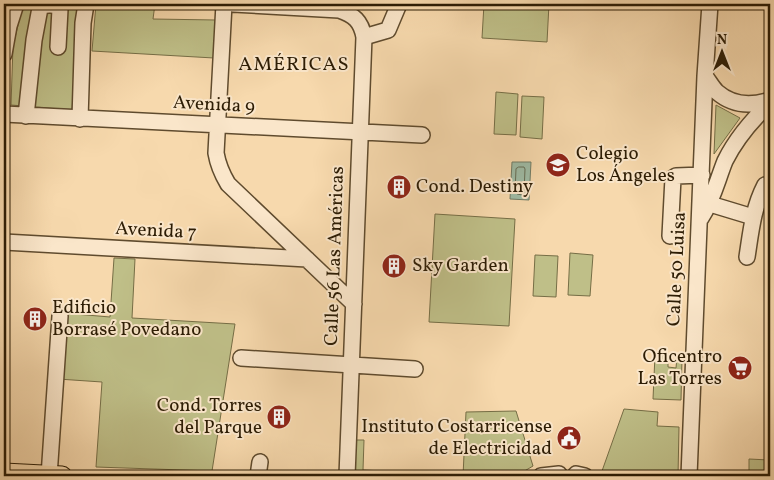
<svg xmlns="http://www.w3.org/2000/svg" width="774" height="480" viewBox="0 0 774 480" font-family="Vollkorn,serif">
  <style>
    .green { fill: #bfbf88; stroke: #766e46 }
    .water { fill: #9ebba5; stroke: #707b65 }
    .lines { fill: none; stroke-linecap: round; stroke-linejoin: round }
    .shore { stroke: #656c54; stroke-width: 1 }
    .minor-casing { stroke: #5f4b2e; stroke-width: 18 }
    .major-casing { stroke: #2c1c04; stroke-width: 21 }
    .minor { stroke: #fae6ca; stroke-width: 15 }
    .major { stroke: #f7d9ad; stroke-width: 19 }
    .labels { text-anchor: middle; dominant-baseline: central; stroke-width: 4; stroke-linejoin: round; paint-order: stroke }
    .street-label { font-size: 19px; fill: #2c1c04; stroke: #fae6ca }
    .poi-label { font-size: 19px; fill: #2c1c04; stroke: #fae6ca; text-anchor: start }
    .neighbourhood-label { font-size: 20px; letter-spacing: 1px; fill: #2c1c04; stroke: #fae6ca }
  </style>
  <rect width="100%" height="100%" fill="#f7d9ad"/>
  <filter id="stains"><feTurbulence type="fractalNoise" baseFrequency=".004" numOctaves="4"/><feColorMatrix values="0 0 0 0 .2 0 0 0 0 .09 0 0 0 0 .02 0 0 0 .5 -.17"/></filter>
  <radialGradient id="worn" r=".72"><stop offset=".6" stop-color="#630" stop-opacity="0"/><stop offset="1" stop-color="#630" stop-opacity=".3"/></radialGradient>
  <!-- green -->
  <path class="green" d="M23 4H57L79 7 72 110 11 105 13 46Z
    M96 4H155L153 19 216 20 214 58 92 51Z
    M484 4H549L547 42 482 38Z
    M496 92 518 94 516 135 494 134Z
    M522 96 544 97 542 139 520 137Z
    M716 105 740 118 714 154Z
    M435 214 515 219 509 326 429 322Z
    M570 253 593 255 590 296 568 295Z
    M535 255 558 256 556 297 533 296Z
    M114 258 135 259 132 318 235 324 212 471 96 467 102 382 58 379 63 313 110 317Z
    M655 355 668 356V367L676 368 677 357 682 358 681 400 653 399Z
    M624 409 658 412 657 426 679 427 678 476H614L602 471Z
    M516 411 533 466 516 476H463L466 412Z
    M354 440H364L363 470 383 471V476H352Z
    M770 448V476H749V459L769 460Z"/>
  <!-- water -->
  <path class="water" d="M512 162H531L529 200 510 199Z"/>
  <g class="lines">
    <!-- shore -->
    <path class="shore" d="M519 167H524L525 169 524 193 522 195 517 194 515 192 516 169Z"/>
    <defs>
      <path id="minor" d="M224 4 216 153C218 165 222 174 228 184L354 304
        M233 4 339 10C354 15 361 21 364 37L347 476
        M364 37 388 30 399 4
        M4 54 9 26 16 4
        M705 76C709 81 712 87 717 92 733 106 752 106 770 100
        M4 114 422 135
        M26 116 34 40 40 8C45 4 56 4 60 9L58 47
        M80 119 83 23 86 4
        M710 204 753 217
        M701 218C713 200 717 181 725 161 736 139 752 120 770 103
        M670 236 673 178 676 176 702 175
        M4 242 307 259
        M747 257C751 231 753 208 765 185
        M241 358 415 369
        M576 474 585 476
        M49 476 60 316
        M258 476 260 462
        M541 476 559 474
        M689 476 705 76 710 4"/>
      <path id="major" d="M4 473 62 476"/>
    </defs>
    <!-- minor casing -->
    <use href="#minor" class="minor-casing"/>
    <!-- major casing -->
    <use href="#major" class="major-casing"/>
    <!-- minor -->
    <use href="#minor" class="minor"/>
    <!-- major -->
    <use href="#major" class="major"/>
  </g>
  <!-- icons -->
  <defs>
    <symbol id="school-disc" viewBox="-11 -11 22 22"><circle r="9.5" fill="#8f2418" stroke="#fae6ca"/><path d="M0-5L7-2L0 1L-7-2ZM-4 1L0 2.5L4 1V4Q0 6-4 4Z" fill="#fff"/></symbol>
    <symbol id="building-disc" viewBox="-11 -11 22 22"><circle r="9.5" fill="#8f2418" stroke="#fae6ca"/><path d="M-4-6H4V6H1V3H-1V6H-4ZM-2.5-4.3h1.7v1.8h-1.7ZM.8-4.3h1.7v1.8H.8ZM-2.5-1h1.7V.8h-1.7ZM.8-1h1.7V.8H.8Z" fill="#fff"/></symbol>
    <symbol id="supermarket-disc" viewBox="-11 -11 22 22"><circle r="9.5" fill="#8f2418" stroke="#fae6ca"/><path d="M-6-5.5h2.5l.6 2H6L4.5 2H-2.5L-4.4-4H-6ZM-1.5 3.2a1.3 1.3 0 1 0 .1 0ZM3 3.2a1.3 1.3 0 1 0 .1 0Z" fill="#fff"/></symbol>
    <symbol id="civic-disc" viewBox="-11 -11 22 22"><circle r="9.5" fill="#8f2418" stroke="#fae6ca"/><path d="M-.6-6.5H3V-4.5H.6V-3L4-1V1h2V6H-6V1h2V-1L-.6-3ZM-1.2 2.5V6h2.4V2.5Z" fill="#fff"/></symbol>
  </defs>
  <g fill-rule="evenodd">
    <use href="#school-disc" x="544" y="151" width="28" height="28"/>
    <use href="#building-disc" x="385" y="173" width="28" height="28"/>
    <use href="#building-disc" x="380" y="252" width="28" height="28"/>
    <use href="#building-disc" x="21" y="305" width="28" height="28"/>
    <use href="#supermarket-disc" x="726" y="354" width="28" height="28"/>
    <use href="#building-disc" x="265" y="403" width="28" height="28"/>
    <use href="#civic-disc" x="555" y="424" width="28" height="28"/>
  </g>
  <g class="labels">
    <!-- street labels -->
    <g class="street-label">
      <text transform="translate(214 105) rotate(3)">Avenida 9</text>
      <text transform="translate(156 231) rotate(3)">Avenida 7</text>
      <text transform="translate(335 256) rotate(-88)">Calle 56 Las Américas</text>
      <text transform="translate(677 269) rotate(-87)">Calle 50 Luisa</text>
    </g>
    <!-- poi labels -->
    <g class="poi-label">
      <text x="576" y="154">Colegio<tspan x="576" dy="22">Los Ángeles</tspan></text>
      <text x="416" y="187">Cond. Destiny</text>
      <text x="412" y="266">Sky Garden</text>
      <text x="52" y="308">Edificio<tspan x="52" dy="22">Borrasé Povedano</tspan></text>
      <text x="722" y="357" text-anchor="end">Oficentro<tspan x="722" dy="22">Las Torres</tspan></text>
      <text x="262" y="406" text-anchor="end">Cond. Torres<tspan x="262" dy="22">del Parque</tspan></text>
      <text x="552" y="427" text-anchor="end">Instituto Costarricense<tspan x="552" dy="22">de Electricidad</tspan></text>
    </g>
    <!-- neighbourhood labels -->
    <g class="neighbourhood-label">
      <text x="294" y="65">AMÉRICAS</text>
    </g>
  </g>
  <!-- margin -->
  <rect width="774" height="480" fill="none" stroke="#f7d9ad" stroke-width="20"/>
  <rect x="5" y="5" width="764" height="470" fill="none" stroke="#2c1c04" stroke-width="2.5"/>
  <rect x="10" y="10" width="754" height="460" fill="none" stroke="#2c1c04"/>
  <!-- north arrow -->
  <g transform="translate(722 52)" stroke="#fae6ca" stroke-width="4" paint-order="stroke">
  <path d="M0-4L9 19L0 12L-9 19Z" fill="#2c1c04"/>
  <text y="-8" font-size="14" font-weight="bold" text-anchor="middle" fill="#2c1c04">N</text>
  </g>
  <rect width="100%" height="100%" filter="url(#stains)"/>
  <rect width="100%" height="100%" fill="url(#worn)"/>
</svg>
